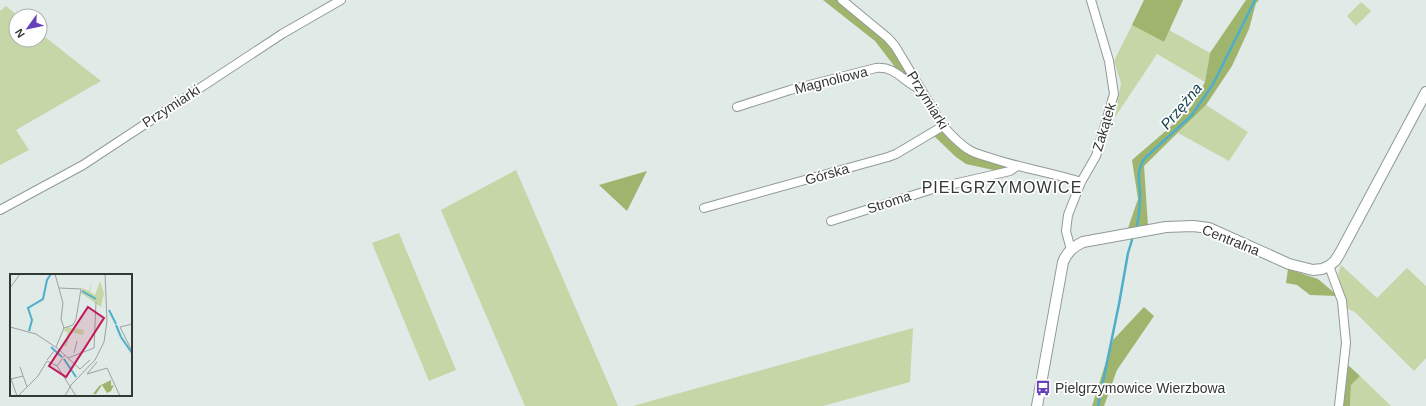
<svg xmlns="http://www.w3.org/2000/svg" width="1426" height="406" viewBox="0 0 1426 406" font-family="Arial,sans-serif">
  <style>
    .green { fill: #c6d6a7 }
    .forest { fill: #9fb56d }
    .lines { fill: none; stroke-linecap: round; stroke-linejoin: round }
    .stream { stroke: #4dafcb; stroke-width: 2.5 }
    .minor-casing { stroke: #919a97; stroke-width: 10 }
    .tertiary-casing { stroke: #919a97; stroke-width: 12 }
    .minor { stroke: #fff; stroke-width: 8 }
    .tertiary { stroke: #fff; stroke-width: 10 }
    .labels { text-anchor: middle; dominant-baseline: central; stroke-width: 3.5; stroke-linejoin: round; paint-order: stroke }
    .street-label { font-size: 14px; fill: #333735; stroke: #fff }
    .poi-label { font-size: 14px; fill: #333735; stroke: #fff; text-anchor: start }
    .water-label { font-size: 15px; font-style: italic; fill: #133f4c; stroke: #fff }
    .quarter-label { font-size: 16px; letter-spacing: 1px; fill: #333735; stroke: #fff }
    .inset-river { fill: none; stroke: #4dafcb; stroke-width: 2 }
    .inset-road { fill: none; stroke: #9ba29f; stroke-width: 1 }
    .view { fill: #c2185b; fill-opacity: 0.15; stroke: #c2185b; stroke-width: 2 }
    .inset-edge { fill: none; stroke: #333735; stroke-width: 2 }
  </style>
  <rect width="100%" height="100%" fill="#e0eae6"/>
  <!-- green -->
  <path class="green" d="M1361 2 1371 11 1356 26 1347 16Z
    M6 6 18 16H16V40H40V33L101 81 16 130 29 150 0 165V11Z
    M1132 25 1164 42 1169 30 1210 53 1205 82 1157 54 1115 117 1121 83 1114 61Z
    M1206 105 1248 132 1229 161 1178 133Z
    M516 170 618 406H525L441 210Z
    M399 233 456 370 429 381 372 243Z
    M1341 265 1377 298 1407 268 1426 286V358L1414 371 1356 313 1345 307 1338 274Z
    M913 328 910 382 823 406H633Z
    M1360 376 1391 406H1350L1351 385Z"/>
  <!-- forest -->
  <path class="forest" d="M823 0H837L885 40 899 57 915 84 895 67 875 41Z
    M1144 0H1183L1164 42 1132 25Z
    M1246 0H1259L1256 3 1249 29 1232 66 1206 105 1144 166 1148 226 1128 228 1138 199 1132 160 1168 129 1192 106 1205 82 1210 53Z
    M943 131C957 153 985 160 1008 168L998 171 966 164 956 157 934 136Z
    M647 171 627 211 599 185Z
    M1288 269 1318 279 1338 296 1310 295 1297 285 1286 283Z
    M1144 307 1154 316 1117 370 1104 406H1092L1113 340Z
    M1348 365 1360 376 1351 385 1350 406H1343Z"/>
  <g class="lines">
    <!-- stream -->
    <path class="stream" d="M1137 225C1139 216 1140 205 1140 196 1140 181 1135 172 1145 158L1192 115 1213 84 1255 0
      M1098 406 1119 304 1128 253 1132 240"/>
    <defs>
      <path id="minor" d="M842 0 888 38 895 46 943 126C951 135 960 145 971 151 977 154 984 156 991 158 1021 168 1052 173 1081 182
        M737 107 790 90 876 68C896 66 903 82 920 89
        M704 208 888 157 896 154 943 126
        M0 210 83 165 282 34 341 0
        M831 221 936 188 1010 171 1017 166
        M1071 250 1066 231 1068 215 1081 182 1096 156 1114 94 1109 61 1091 0
        M1329 266 1342 301 1346 343 1339 406"/>
      <path id="tertiary" d="M1037 406 1063 262C1067 252 1073 247 1083 242L1166 227 1193 226 1209 228 1289 264 1313 270 1322 269 1329 266 1335 261 1340 253 1426 92"/>
    </defs>
    <!-- minor casing -->
    <use href="#minor" class="minor-casing"/>
    <!-- tertiary casing -->
    <use href="#tertiary" class="tertiary-casing"/>
    <!-- minor -->
    <use href="#minor" class="minor"/>
    <!-- tertiary -->
    <use href="#tertiary" class="tertiary"/>
  </g>
  <!-- icons -->
  <defs>
    <symbol id="bus-bare" viewBox="-9 -9 18 18"><path d="M-5-6H5V4H4V6H2V4H-2V6H-4V4H-5ZM-3.5-4V0h7V-4ZM-3.5 1.2v1.5H-2V1.2ZM2 1.2v1.5H3.5V1.2Z" fill="#6741ba" stroke="#fff" stroke-width="2.5" paint-order="stroke"/></symbol>
  </defs>
  <g fill-rule="evenodd">
    <use href="#bus-bare" x="1032" y="377" width="22" height="22"/>
  </g>
  <g class="labels">
    <!-- street labels -->
    <g class="street-label">
      <text transform="translate(831 80) rotate(-14)">Magnoliowa</text>
      <text transform="translate(928 100) rotate(58)">Przymiarki</text>
      <text transform="translate(171 106) rotate(-33)">Przymiarki</text>
      <text transform="translate(1104 127) rotate(-73)">Zakątek</text>
      <text transform="translate(827 174) rotate(-16)">Górska</text>
      <text transform="translate(889 202) rotate(-18)">Stroma</text>
      <text transform="translate(1231 240) rotate(22)">Centralna</text>
    </g>
    <!-- poi labels -->
    <g class="poi-label">
      <text x="1055" y="388">Pielgrzymowice Wierzbowa</text>
    </g>
    <!-- water labels -->
    <g class="water-label">
      <text transform="translate(1181 106) rotate(-50)">Przężna</text>
    </g>
    <!-- quarter labels -->
    <g class="quarter-label">
      <text x="1002" y="187">PIELGRZYMOWICE</text>
    </g>
  </g>
  <!-- overview -->
  <g transform="translate(10 274)">
    <rect width="122" height="122" fill="#e0eae6"/>
    <path d="M90 7 94 19 91 33 71 19 72 14 79 17 82 8 80 18 85 21ZM57 53 74 56 73 61 61 58 56 73 54 71 58 58 53 57Z" fill="#c6d6a7"/>
    <path d="M101 106V112L104 111 101 117 97 119 92 111 86 120H83L89 112Z" fill="#9fb56d"/>
    <path class="inset-river" d="M72 17 86 25M99 36 106 50M106 51 111 63 122 79M19 57 22 46 18 34 33 25 37 6 41 0M41 73 52 83M54 85 66 103"/>
    <path class="inset-road" d="M45 0 53 29 51 45 54 54M0 14 10 0M49 14 71 15 66 45 63 51 54 54M122 50 110 53 122 77M0 53 26 60 47 74 70 95 80 86M46 73 54 54M64 79 67 67M58 84 84 74 86 28M37 86 45 76M87 88 77 100 97 94 110 122M47 92 66 122M47 92 55 81M10 93 17 113M0 102 7 122M1 105 13 102M8 122 28 102 37 87 47 92M55 122 61 111 85 86 94 68 97 47 95 0"/>
    <path class="view" d="M78 33 94 44 56 103 39 92Z"/>
    <rect width="122" height="122" class="inset-edge"/>
  </g>
  <!-- north arrow -->
  <g transform="translate(28 28) rotate(237)"><circle r="19" fill="#ffffff" stroke="#adafae"/>
  <path d="M0-3L7 15L0 10L-7 15Z" fill="#6741ba"/>
  <text y="-6" font-size="11" font-weight="bold" text-anchor="middle" fill="#333735">N</text>
  </g>
</svg>
